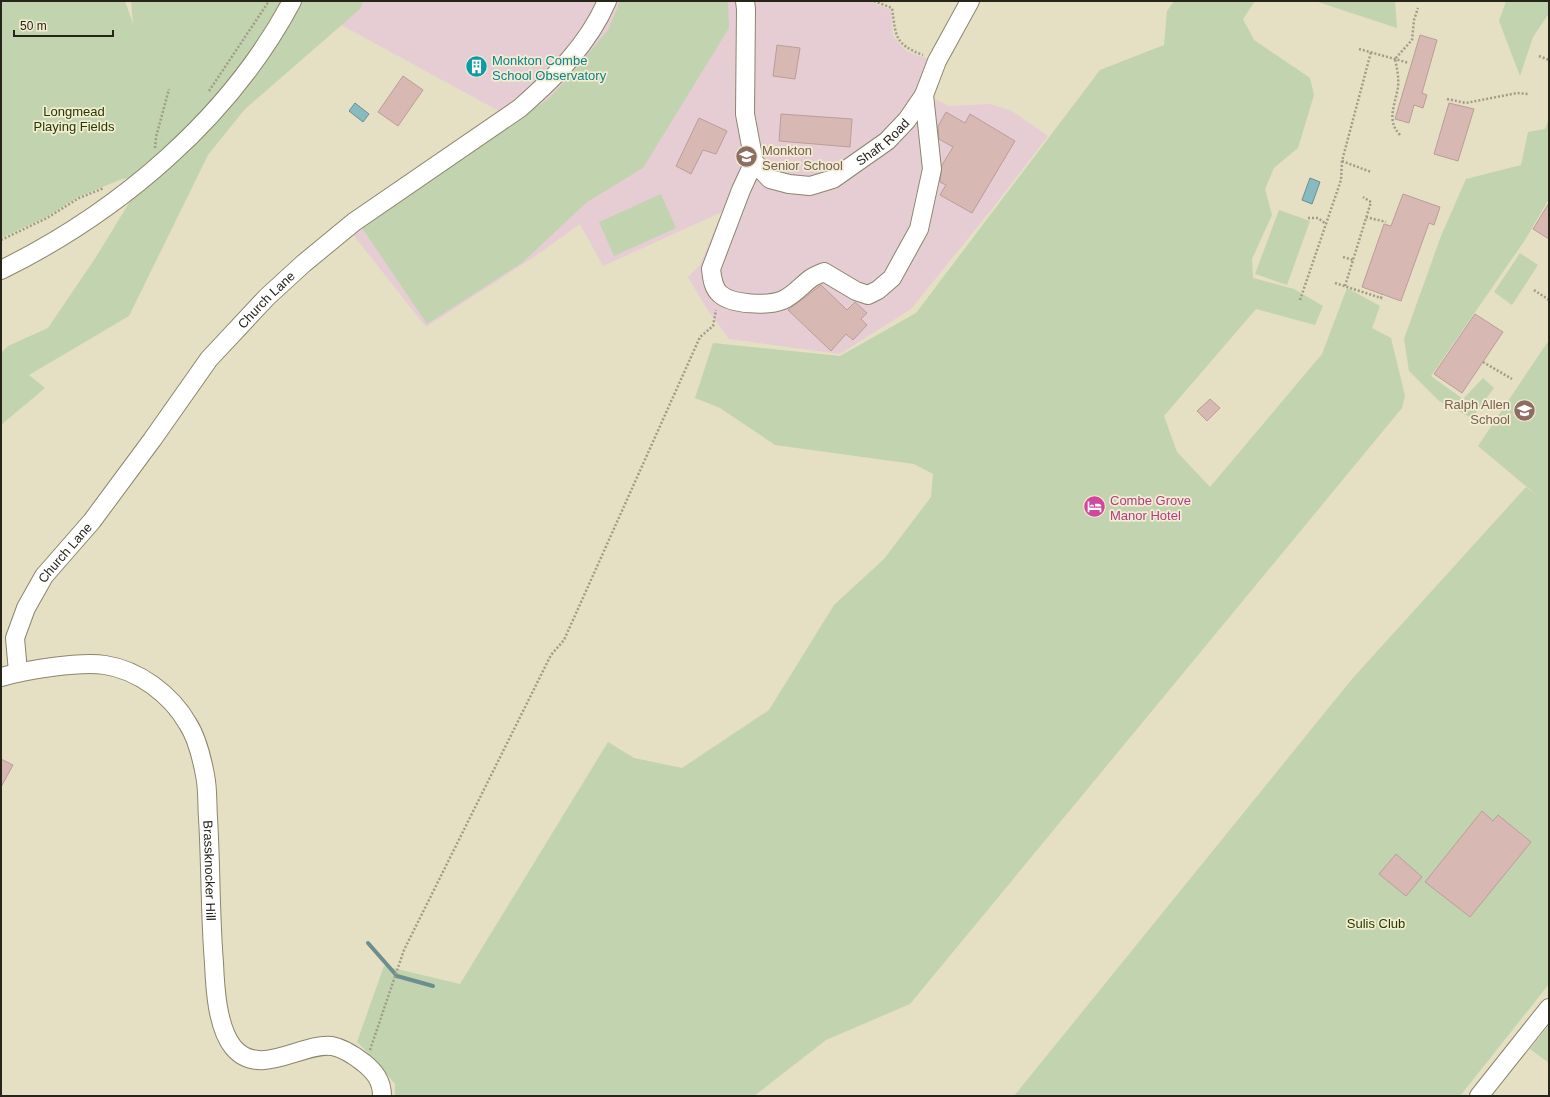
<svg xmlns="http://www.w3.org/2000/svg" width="1550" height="1097" viewBox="0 0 1550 1097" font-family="Arial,sans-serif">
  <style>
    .education { fill: #e6cdd4 }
    .green { fill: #c2d3af }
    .water { fill: #88bbc0; stroke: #6b8e8e }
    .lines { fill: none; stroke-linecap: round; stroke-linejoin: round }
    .stream { stroke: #6b8e8e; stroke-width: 4 }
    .building { fill: #d7b8b3; stroke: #bb9d98 }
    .minor-casing { stroke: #8b856c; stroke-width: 20 }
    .path { stroke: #a19c87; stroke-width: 2.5; stroke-dasharray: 2 2; stroke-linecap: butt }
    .minor { stroke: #fff; stroke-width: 18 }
    .labels { text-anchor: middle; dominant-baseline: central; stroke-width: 3.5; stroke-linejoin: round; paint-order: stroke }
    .culture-label { font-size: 13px; fill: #0d838f; stroke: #f2ecd1; text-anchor: start }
    .park-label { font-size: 13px; fill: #263a01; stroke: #f2ecd1 }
    .street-label { font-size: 13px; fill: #27241a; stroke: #f2ecd1 }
    .education-label { font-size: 13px; fill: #785e54; stroke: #f2ecd1; text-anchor: start }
    .hotel-label { font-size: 13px; fill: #b23c85; stroke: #f2ecd1; text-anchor: start }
  </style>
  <rect width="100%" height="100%" fill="#e5dfc4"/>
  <!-- education -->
  <path class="education" d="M316 1H868L891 10 893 36 906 51 931 60 921 92 949 106 990 104 1012 111 1048 136 992 209 911 309 840 354 729 339 707 309 688 277 700 265 722 212 603 266 580 224 534 257 426 327 351 232 511 125 497 110 312 9Z"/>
  <!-- green -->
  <path class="green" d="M1 1H125L133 24 131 1H363L360 9 245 109 208 155 129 316 29 375 45 388 1 425V353L8 346 48 328 96 257 134 195 147 179 145 162 142 176 122 179 78 197 46 217 1 238Z
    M620 1H728L729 28 643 168 587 202 523 262 427 324 362 228 431 178 547 100 567 79 608 30Z
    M1174 1H1255L1243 19 1254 40 1310 78 1314 95 1298 148 1274 168 1265 189 1272 215 1252 259 1253 278 1294 289 1323 306 1315 325 1256 309 1164 416 1177 452 1210 487 1322 354 1347 288 1380 306 1372 328 1391 338 1405 396 1402 408 910 1004 826 1040 754 1096H395V1084L374 1059 357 1042 384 966 460 984 608 742 634 758 682 768 769 710 834 605 884 559 931 497 933 474 914 464 775 445 720 408 695 398 713 343 840 356 916 313 1100 70 1164 45 1167 11Z
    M1315 1H1395L1397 28Z
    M1506 1H1549V13L1533 37 1520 76 1499 21Z
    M1549 118V199L1525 240 1431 376 1463 399 1483 378 1494 388 1472 418 1439 401 1409 371 1404 339 1441 236 1466 179 1521 165 1528 132 1545 129Z
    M661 194 676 228 614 256 599 222Z
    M1279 210 1310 221 1287 285 1255 274Z
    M1520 253 1538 265 1512 305 1494 292Z
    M1549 340V984L1460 1096H1014L1352 679 1526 487 1540 498 1478 446Z
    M1549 1025V1063L1530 1049Z"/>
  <!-- water -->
  <path class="water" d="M355 103 369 114 363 122 349 111Z
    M1310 178 1320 182 1312 204 1302 200Z"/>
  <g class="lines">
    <!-- stream -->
    <path class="stream" d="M368 943 397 976 433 986"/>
  </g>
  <!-- building -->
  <path class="building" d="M1420 35 1437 40 1422 93 1427 95 1423 108 1414 105 1409 123 1395 119Z
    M777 45 800 48 795 79 773 76Z
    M474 61 479 62 481 66 480 73 472 72 470 68 471 63Z
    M403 76 423 90 398 126 378 112Z
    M1449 103 1474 109 1458 161 1434 154Z
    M946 112 965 123 970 114 1015 141 972 213 940 195 946 185 940 182 942 165 953 147 939 139 938 126Z
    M781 114 852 119 850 147 779 141Z
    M699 118 727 131 716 154 703 150 691 174 676 166Z
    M1403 194 1440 207 1434 225 1429 223 1401 301 1362 287 1384 224 1391 226Z
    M1549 203V239L1533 229Z
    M821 285 847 310 855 302 867 313 861 319 867 325 853 340 846 334 831 351 788 310Z
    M1475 314 1503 332 1462 393 1434 374Z
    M1210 399 1220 408 1207 421 1197 411Z
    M1 759 13 765 1 787Z
    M1482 811 1493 821 1498 815 1531 842 1470 917 1425 882Z
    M1396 854 1422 877 1406 896 1379 874Z"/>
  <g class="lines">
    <defs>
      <g id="minor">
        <path id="s1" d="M745 1 746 9 745 114 754 162 770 179 789 184 810 186 833 179 887 141 907 120 924 95 937 61 970 1"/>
        <path d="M754 162 741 190 711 269C712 278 713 288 720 294 732 305 769 306 783 300 794 295 801 286 810 279 814 276 819 274 824 272L856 291 868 295 878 290 892 278 919 229 932 169 924 95"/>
        <path d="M1 270C119 212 230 118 292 1"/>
        <path id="s2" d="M18 672 15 638 26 608 44 576 92 521 152 440 209 359 267 297 303 264 354 222 520 108C555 77 588 45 607 1"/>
        <path id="s3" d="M1 677C26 670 80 661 105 665 138 670 171 694 188 724 197 738 202 759 205 775 208 789 207 804 208 818 211 867 210 915 214 963 215 987 217 1027 233 1047 259 1079 302 1042 332 1046 343 1048 355 1056 364 1063 375 1072 382 1081 382 1096"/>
        <path d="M1479 1096 1549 1008"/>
      </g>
    </defs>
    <!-- minor casing -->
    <use href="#minor" class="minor-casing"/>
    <!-- path -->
    <path class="path" d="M874 1 892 8C896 36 894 44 923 55
      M1359 49 1409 63
      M1539 56 1549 60
      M209 91 269 1
      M1447 99 1466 103 1517 93 1528 94
      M1400 135C1386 120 1395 106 1398 87 1399 77 1397 68 1395 59L1412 40 1414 20 1418 8
      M155 148 156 137 169 89
      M1342 161 1371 172
      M1366 217 1386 222
      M1308 218H1318L1326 224
      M1 240 47 218 79 198 104 188
      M1343 257 1353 260
      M1335 283 1381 298 1382 294
      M1345 286 1371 202 1363 197
      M1534 290 1549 300
      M1300 300 1341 180 1342 161 1371 52
      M1483 362 1512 379
      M370 1050 404 950 551 655 564 640 700 337 713 326 716 310"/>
    <!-- minor -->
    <use href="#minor" class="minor"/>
  </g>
  <!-- icons -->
  <defs>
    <symbol id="building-disc" viewBox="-11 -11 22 22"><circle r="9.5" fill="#0f9aa8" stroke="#f2ecd1"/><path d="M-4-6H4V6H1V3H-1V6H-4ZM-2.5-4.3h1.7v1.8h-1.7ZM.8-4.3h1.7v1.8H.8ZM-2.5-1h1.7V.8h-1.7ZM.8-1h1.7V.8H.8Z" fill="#fff"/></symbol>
    <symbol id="school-disc" viewBox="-11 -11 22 22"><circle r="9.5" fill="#8d6e63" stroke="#f2ecd1"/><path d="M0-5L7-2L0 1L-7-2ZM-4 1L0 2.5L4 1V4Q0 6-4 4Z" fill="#fff"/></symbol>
    <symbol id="hotel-disc" viewBox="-11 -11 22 22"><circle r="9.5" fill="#d1479c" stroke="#f2ecd1"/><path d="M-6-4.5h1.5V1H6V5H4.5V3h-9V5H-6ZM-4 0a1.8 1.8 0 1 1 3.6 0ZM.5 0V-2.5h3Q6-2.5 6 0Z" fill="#fff"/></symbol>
  </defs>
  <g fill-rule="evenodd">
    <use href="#building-disc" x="464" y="54" width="25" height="25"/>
    <use href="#school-disc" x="734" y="144" width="25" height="25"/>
    <use href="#school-disc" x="1512" y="398" width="25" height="25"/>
    <use href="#hotel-disc" x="1082" y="494" width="25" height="25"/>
  </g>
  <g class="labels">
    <!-- culture labels -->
    <g class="culture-label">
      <text x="492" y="60">Monkton Combe<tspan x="492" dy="15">School Observatory</tspan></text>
    </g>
    <!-- park labels -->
    <g class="park-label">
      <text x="74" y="111">Longmead<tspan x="74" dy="15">Playing Fields</tspan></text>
      <text x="1376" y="923">Sulis Club</text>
    </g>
    <!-- street labels -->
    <g class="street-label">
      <text stroke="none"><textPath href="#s1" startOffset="312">Shaft Road</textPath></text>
      <text stroke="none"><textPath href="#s2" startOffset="458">Church Lane</textPath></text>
      <text stroke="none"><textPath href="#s2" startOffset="134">Church Lane</textPath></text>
      <text stroke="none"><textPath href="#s3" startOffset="360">Brassknocker Hill</textPath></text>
    </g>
    <!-- education labels -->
    <g class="education-label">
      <text x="762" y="150">Monkton<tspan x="762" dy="15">Senior School</tspan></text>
      <text x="1510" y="404" text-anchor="end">Ralph Allen<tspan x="1510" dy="15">School</tspan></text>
    </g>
    <!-- hotel labels -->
    <g class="hotel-label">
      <text x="1110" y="500">Combe Grove<tspan x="1110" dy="15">Manor Hotel</tspan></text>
    </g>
  </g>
  <!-- border -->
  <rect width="1550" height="1097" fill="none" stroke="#27241a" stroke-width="4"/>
  <!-- scale -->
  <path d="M14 30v6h99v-6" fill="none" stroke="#27241a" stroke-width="2"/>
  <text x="20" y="30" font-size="12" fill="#27241a" stroke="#f2ecd1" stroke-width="3" paint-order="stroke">50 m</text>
</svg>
